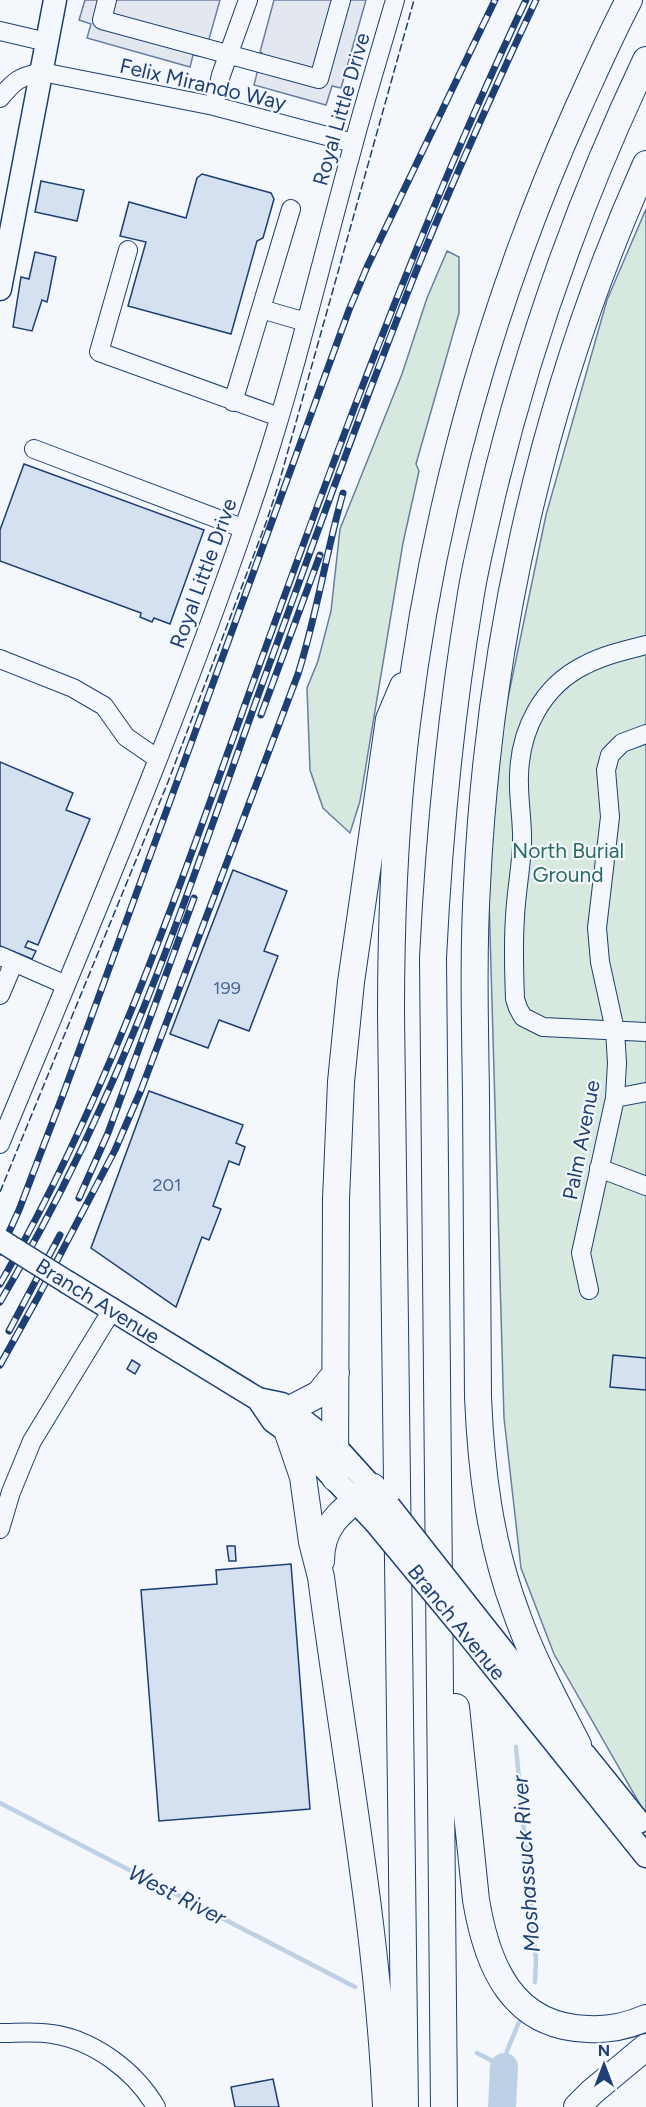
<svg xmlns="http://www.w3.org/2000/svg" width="646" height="2107" viewBox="0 0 646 2107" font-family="Figtree,sans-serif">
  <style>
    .green { fill: #d7e8df; stroke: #687fa3; stroke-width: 1.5 }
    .parking { fill: #e3e8f0; stroke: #687fa3; stroke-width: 1.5 }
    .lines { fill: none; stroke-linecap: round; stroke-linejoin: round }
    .stream { stroke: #bed0e5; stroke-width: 4.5 }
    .river { stroke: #bed0e5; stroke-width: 28 }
    .building { fill: #d5e0f0; stroke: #1d3f73; stroke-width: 1.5 }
    .minor-casing { stroke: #1d3f73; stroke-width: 20 }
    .major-casing { stroke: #1d3f73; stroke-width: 25 }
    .highway-casing { stroke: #1d3f73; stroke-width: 28 }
    .minor { stroke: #f4f7fb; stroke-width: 18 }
    .major { stroke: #f4f7fb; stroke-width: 22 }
    .highway { stroke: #f4f7fb; stroke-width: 26 }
    .rail-casing { stroke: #1d3f73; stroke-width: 7 }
    .rail { stroke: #f4f7fb; stroke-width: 4.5; stroke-dasharray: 14; stroke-linecap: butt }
    .major-bridge-casing { stroke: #1d3f73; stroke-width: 25; stroke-linecap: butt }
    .major-bridge { stroke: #f4f7fb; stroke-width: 22 }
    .fence { stroke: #1d3f73; stroke-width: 1.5; stroke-dasharray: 8 3; stroke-linecap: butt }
    .labels { text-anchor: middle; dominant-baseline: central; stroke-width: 4.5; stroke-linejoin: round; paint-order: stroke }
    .number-label { font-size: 18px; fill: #4b6792 }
    .street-label { font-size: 21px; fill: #1d3f73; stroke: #f4f7fb }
    .park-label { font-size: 21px; fill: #2c6c60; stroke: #f4f7fb }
    .water-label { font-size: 22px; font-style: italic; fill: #1d3f73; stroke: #f4f7fb }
  </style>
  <rect width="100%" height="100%" fill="#f4f7fb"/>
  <!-- green -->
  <path class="green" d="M646 209V1815L554 1654 521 1568 504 1418 488 864 503 722 546 515 607 300Z
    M447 251 459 257V313L416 464 419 471 403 543 360 801 350 833 323 808 310 770 307 688 318 661 331 611 340 529 402 374 427 298Z"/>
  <!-- parking -->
  <path class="parking" d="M85 0H220L204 57 193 55 190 67 87 38 91 24 79 20Z
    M274 0H366L341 88 332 86 326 105 254 85 262 53 260 52Z"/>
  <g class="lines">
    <!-- stream -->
    <path class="stream" d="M516 1747 536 1959 535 1982
      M0 1803 355 1987
      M477 2053 504 2067 507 2051 519 2022"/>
    <!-- river -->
    <path class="river" d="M502 2107 504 2067"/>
  </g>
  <!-- building -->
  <path class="building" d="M202 174 271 193 274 199 263 238 257 241 231 334 128 306 146 242 120 236 129 202 186 218 197 178Z
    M41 181 84 190 77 221 35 212Z
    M35 252 56 257 49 293 47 302 42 300 32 331 13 327 21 277 29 279Z
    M24 464 204 530 170 624 154 618 152 622 140 617 141 613 0 561V530Z
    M0 762 73 793 66 810 90 819 38 945 28 941 25 947 36 951 32 959 0 946Z
    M233 870 287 891 264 951 278 956 249 1031 219 1020 208 1048 170 1034Z
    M149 1091 243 1125 236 1143 245 1147 239 1165 229 1161 213 1206 221 1209 209 1240 202 1237 176 1307 91 1248Z
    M613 1355 646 1358V1390L610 1387Z
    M132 1360 140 1365 135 1374 127 1369Z
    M227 1546H235L236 1561H229Z
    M291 1564 310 1809 159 1821 141 1590 217 1584 216 1570Z
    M273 2079 279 2107H235L231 2087Z"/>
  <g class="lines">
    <defs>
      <path id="minor" d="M107 0 102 20 319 79 341 0
        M0 31 47 42
        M0 98C15 80 19 77 42 72L214 106 353 143
        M214 106 221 75 248 0
        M128 250 99 352 279 417
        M261 309 306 322
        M233 402 291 209
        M34 449 242 528
        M646 645C626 650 604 655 585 665 542 686 520 730 519 776 518 799 523 822 522 844 521 869 516 893 515 917 513 944 514 972 515 999L518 1008 523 1017 543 1027 646 1032
        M0 659 73 688 104 706 126 737 158 759
        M0 956 66 985
        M0 995 14 962
        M615 1098 646 1092
        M0 1144C91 924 185 706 260 480 296 371 322 258 353 146 366 97 381 49 395 0
        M599 1168 646 1186
        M589 1290 581 1253 615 1098 617 1063 615 1030 600 962 597 928 610 817 606 770 610 755 622 743 646 734
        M0 1529 11 1492 32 1441 112 1310
        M0 2033C17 2033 35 2031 52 2034 94 2040 135 2071 156 2107"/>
      <path id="major" d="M0 289 55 0
        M67 1282 258 1399 282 1404 333 1444 389 1506
        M258 1399 273 1421 294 1436 376 1523
        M477 1618 557 1719
        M466 1632 646 1856
        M585 1755 639 1822"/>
      <path id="highway" d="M290 1409 319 1394 336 1373
        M287 1430 303 1477 312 1542 321 1577C344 1753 378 1929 386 2107
        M335 1478 336 1199 341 1082 351 982 389 719 403 686
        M321 1561C321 1522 345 1509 373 1487
        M456 1707 476 1900C487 1966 512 2027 588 2029 607 2030 628 2026 646 2018
        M578 1745C556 1702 532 1658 516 1612 490 1543 481 1470 478 1397 478 1296 477 1195 476 1094 475 1024 473 955 477 885 489 637 544 391 646 164
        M405 2107 391 1013C391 916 395 819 407 723 433 511 490 305 577 110 594 73 610 36 629 0
        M444 2107 433 958C439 837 450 720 470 600 475 566 484 533 491 500 527 348 579 201 646 60
        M577 2107 592 2092 646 2047"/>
    </defs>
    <!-- minor casing -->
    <use href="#minor" class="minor-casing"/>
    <!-- major casing -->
    <use href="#major" class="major-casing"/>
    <!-- highway casing -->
    <use href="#highway" class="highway-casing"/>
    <!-- minor -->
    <use href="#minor" class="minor"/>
    <!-- major -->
    <use href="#major" class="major"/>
    <!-- highway -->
    <use href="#highway" class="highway"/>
    <defs>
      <path id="rail" d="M261 715 320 555
        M79 1198 108 1133 194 898
        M0 1252 19 1210 64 1092 349 310 367 267 495 0
        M0 1284C104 1104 172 908 242 713 329 472 416 231 526 0
        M0 1302C37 1239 71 1174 101 1107 163 972 210 830 260 690 310 553 359 414 413 279 451 184 493 92 536 0
        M9 1331 60 1235
        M0 1365 38 1297 115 1150 141 1090 298 674C317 614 326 553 343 493"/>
    </defs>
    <!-- rail casing -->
    <use href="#rail" class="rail-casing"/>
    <!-- rail -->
    <use href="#rail" class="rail"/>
    <defs>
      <path id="major-bridge" d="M0 1240 67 1282
        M389 1506 477 1618
        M376 1523 466 1632"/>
    </defs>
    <!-- major-bridge casing -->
    <use href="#major-bridge" class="major-bridge-casing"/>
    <!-- major-bridge -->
    <use href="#major-bridge" class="major-bridge"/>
    <!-- fence -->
    <path class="fence" d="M0 1192 168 782 267 520 279 483 414 0"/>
  </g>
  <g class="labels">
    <!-- number labels -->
    <g class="number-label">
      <text x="227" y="988">199</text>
      <text x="167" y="1185">201</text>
    </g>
    <!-- street labels -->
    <g class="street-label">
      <text transform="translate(203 84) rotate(13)">Felix Mirando Way</text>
      <text transform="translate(341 109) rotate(-74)">Royal Little Drive</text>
      <text transform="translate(203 573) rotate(-70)">Royal Little Drive</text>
      <text transform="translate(581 1140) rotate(-79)">Palm Avenue</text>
      <text transform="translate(98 1301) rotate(32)">Branch Avenue</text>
      <text transform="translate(457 1622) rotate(51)">Branch Avenue</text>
    </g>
    <!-- park labels -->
    <g class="park-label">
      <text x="568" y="850">North Burial<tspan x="568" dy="24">Ground</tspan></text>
    </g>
    <!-- water labels -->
    <g class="water-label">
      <text transform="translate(526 1864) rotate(-94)">Moshassuck River</text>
      <text transform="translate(177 1895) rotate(27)">West River</text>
    </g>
  </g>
  <!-- north arrow -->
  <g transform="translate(604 2065)" stroke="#f4f7fb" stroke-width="4.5" paint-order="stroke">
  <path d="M0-4.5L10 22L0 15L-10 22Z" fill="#1d3f73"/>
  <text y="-9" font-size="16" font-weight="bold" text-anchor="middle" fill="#1d3f73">N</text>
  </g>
</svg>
